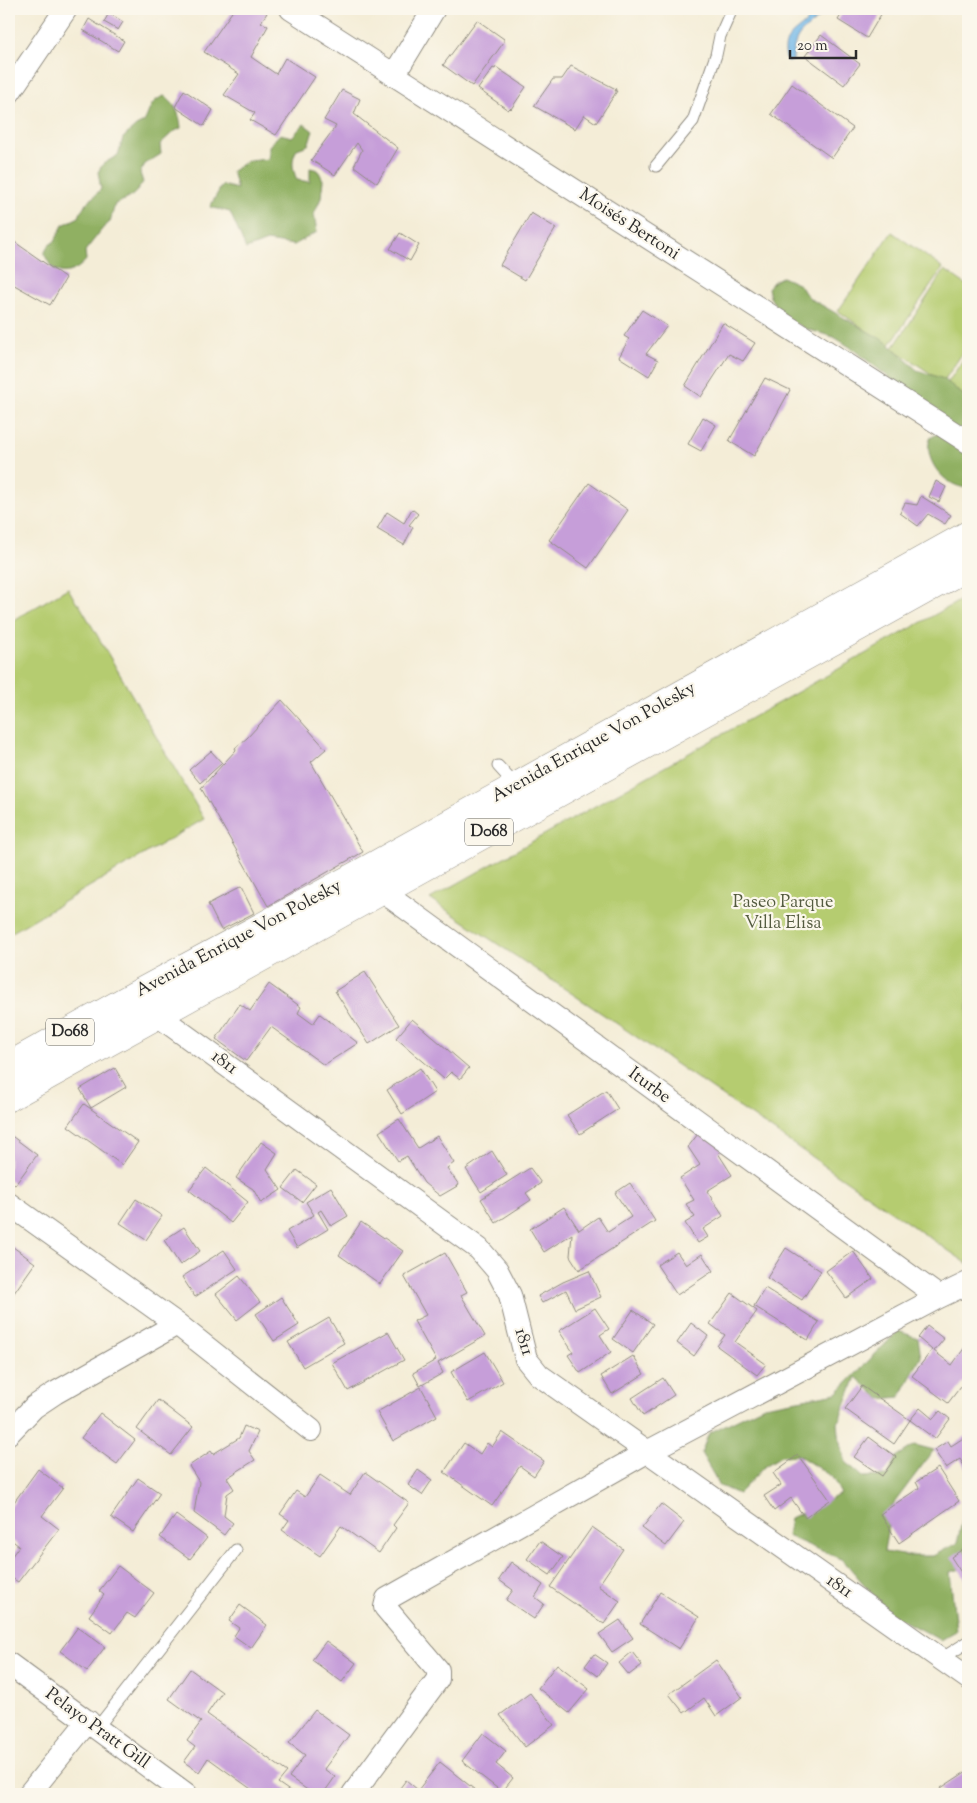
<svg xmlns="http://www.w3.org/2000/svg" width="977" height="1803" viewBox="0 0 977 1803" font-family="'Sorts Mill Goudy',serif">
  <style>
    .green { fill: #b5cc70; stroke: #707c4e }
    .forest { fill: #90b062; stroke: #5e6e46 }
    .water { fill: #71b7e8; stroke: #4e718a }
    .building { fill: #c69ed9 }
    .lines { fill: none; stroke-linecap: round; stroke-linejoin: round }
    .service-casing { stroke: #908c81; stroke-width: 13 }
    .minor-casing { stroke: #908c81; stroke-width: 24 }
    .primary-casing { stroke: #908c81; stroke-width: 29 }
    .service { stroke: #fff; stroke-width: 11 }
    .minor { stroke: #fff; stroke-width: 22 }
    .primary { stroke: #fff; stroke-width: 28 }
    .labels { text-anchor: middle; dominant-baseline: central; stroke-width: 4.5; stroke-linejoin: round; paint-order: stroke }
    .shield { fill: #fbf7ec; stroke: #696865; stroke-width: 1 }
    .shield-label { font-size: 16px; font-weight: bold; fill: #2b2b2b }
    .street-label { font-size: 18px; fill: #2b2b2b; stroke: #fbf7ec }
    .park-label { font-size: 18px; fill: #545b40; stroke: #fbf7ec }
  </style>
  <rect width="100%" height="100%" fill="#fbf7ec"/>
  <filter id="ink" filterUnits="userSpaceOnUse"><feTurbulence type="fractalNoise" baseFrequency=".02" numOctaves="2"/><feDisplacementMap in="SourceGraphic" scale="10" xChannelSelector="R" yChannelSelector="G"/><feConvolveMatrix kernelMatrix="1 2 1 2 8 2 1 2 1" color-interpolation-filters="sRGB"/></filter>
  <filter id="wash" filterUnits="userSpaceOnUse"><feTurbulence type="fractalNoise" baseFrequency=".0096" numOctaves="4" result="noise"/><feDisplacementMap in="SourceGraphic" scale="20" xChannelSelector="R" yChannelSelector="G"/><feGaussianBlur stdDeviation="1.12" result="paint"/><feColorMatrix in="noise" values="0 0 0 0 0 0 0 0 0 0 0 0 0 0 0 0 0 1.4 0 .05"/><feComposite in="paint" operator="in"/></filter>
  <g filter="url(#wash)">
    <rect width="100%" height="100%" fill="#f4edd7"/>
    <!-- green -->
    <path class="green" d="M892 232 943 268 889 346 838 311Z
      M945 270 968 286V345L943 382 893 348Z
      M968 352V398L947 384Z
      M68 588 77 604H79L204 819 9 934V623Z
      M968 596V1264L616 1023 430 899Z"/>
    <!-- forest -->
    <path class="forest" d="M164 96C175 103 180 114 181 128L173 132 160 144 161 154 145 164 140 173 143 182C135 196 129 198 115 204L110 222 103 228 85 251 86 260C79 269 64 278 53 268 49 265 47 258 44 254L48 246 55 241 63 225 79 217C85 200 91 201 101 189L98 172 103 164 118 155 123 138 136 126 144 122C151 109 149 102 164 96Z
      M304 124 313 131 308 145 297 149C291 160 292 168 297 180L310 182V168L318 170 323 180 321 198 314 214 317 232 294 245 267 241 246 249 230 212 210 207 222 185 237 189 232 171 247 161 269 159V146L280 134 292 137Z
      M782 277 800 285 805 293 811 299 888 343 917 370 944 379 968 399V428L964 426 968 430V488C945 487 923 461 930 438L945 430 904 389 850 347 834 337 806 329 789 320 775 305 770 297 768 288 774 281Z
      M898 1331 918 1338 921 1357 900 1397 880 1399 856 1377 838 1423 840 1443 846 1462 863 1477 888 1476 896 1457 915 1445 934 1450 891 1507 884 1552 909 1556H933L957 1543 967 1501 968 1500V1567L950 1572 956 1631 940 1640 889 1613 843 1560 787 1536 790 1518 841 1494 832 1477 798 1455 781 1456 765 1466 738 1494 720 1486 701 1453 709 1433 764 1406 837 1393Z"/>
    <!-- water -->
    <path class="water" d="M818 9H827C811 30 792 28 793 61H787C781 43 789 36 801 27 808 22 812 14 818 9Z"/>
    <g id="blocks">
      <!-- building -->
      <path class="building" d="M234 9H261L267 13 261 22 268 26 251 57 276 74 285 58 315 77 276 135 250 120 255 113 224 95 239 74 204 52Z
        M845 9H880L883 11 867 38 838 20Z
        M109 13 123 22 118 30 104 22Z
        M89 19 124 41 118 51 83 30Z
        M477 20 504 39V42L472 86 443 65Z
        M821 35 860 64 844 85 805 56Z
        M571 66 616 89 615 91H617L596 123 584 115 575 129 534 106 553 79H562Z
        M496 67 526 87 511 109 510 108 508 110 478 89 493 68 495 69Z
        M792 84 853 128 832 158 771 114Z
        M184 90 213 110 204 126 175 107Z
        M342 90 360 99 354 114 398 148 377 183 354 166 362 150 357 143 335 175 311 160 336 126 324 120Z
        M531 213 556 228 525 280 500 265Z
        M400 233 419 245 410 261 390 249Z
        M9 238 66 278 50 305 9 282Z
        M642 310 667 326 646 354 658 360 649 376 619 357 629 339 624 336Z
        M723 323 755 343 743 361 729 354 701 397 685 386Z
        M765 378 790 390 754 456 729 441Z
        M703 417 716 425 701 451 688 444Z
        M936 481 946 487 939 502 929 497Z
        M589 483 628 510 588 568 549 540Z
        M921 496 951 515 945 524 928 514 918 526 900 513 905 503 917 505Z
        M412 509 418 514 409 525 413 527 404 545 377 529 387 512 404 523Z
        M282 700 326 749 311 762 363 852 268 906 201 788 236 750 235 748 247 738Z
        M211 751 222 763 200 783 189 770Z
        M241 887 254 913 221 930 208 904Z
        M365 972 399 1025 369 1044 335 991Z
        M269 984 301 1007 298 1013 313 1024 320 1014 358 1043 324 1065 271 1027 246 1061 216 1039 240 1004 250 1011Z
        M412 1019 469 1068 460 1079 451 1072 444 1079 396 1038Z
        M115 1068 126 1087 91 1108 80 1089Z
        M420 1068 435 1092 402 1114 387 1090Z
        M606 1090 618 1109 580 1134 567 1115Z
        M84 1104 138 1142 122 1165 68 1126Z
        M399 1119 418 1148 437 1136 454 1163 447 1168 459 1185 440 1196 424 1183 407 1156 398 1161 379 1132Z
        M701 1130 727 1147 718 1153 732 1175 707 1191 723 1216 703 1229 708 1237 698 1243 685 1223 695 1217 686 1204 694 1200 680 1178 700 1165 688 1147Z
        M9 1134 37 1155 15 1185 9 1180Z
        M261 1142 277 1153 267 1169 281 1190 261 1203 253 1189 236 1178Z
        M492 1151 507 1175 481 1192 466 1169Z
        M206 1168 248 1202 231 1223 189 1190Z
        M530 1168 541 1183 526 1193 531 1200 496 1223 481 1199Z
        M297 1170 316 1184 302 1202 283 1188Z
        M630 1183 655 1221 579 1270 570 1256 572 1234 544 1252 530 1229 564 1207 579 1230 598 1217 608 1232 631 1217 615 1193Z
        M331 1187 348 1216 331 1226 321 1210 318 1212 328 1229 297 1248 287 1231 314 1215 306 1202Z
        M136 1199 162 1216 146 1240 120 1223Z
        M361 1222 403 1251 380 1284 339 1255Z
        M184 1227 200 1251 180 1265 164 1240Z
        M9 1244 35 1263 9 1300Z
        M786 1248 821 1271 802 1300 767 1278Z
        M224 1250 237 1269 195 1297 182 1277Z
        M853 1251 873 1279 846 1298 826 1271Z
        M677 1252 686 1265 702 1254 713 1271 677 1295 657 1265Z
        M445 1253 467 1292 461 1295 485 1336 438 1363 443 1373 420 1386 413 1373 436 1360 414 1321 426 1315 404 1276Z
        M589 1271 601 1297 575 1309 566 1290 542 1303 538 1296 563 1282Z
        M239 1276 260 1302 237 1320 216 1294Z
        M765 1288 819 1322 808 1340 754 1306Z
        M732 1293 757 1311 735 1342 766 1364 757 1375 717 1346 725 1335 710 1324Z
        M281 1297 299 1325 274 1341 256 1314Z
        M595 1308 609 1329 600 1335 611 1352 580 1373 568 1355 573 1352 559 1331Z
        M633 1310 653 1324 633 1353 613 1339Z
        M329 1318 344 1343 303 1367 288 1342Z
        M691 1323 708 1336 694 1356 677 1343Z
        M927 1326 944 1339 934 1351 952 1365 968 1343V1377L948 1403 912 1376 932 1350 918 1338Z
        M388 1332 404 1360 348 1391 332 1363Z
        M485 1352 503 1382 468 1402 451 1372Z
        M633 1356 644 1374 612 1394 601 1376Z
        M663 1378 674 1395 643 1416 632 1398Z
        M862 1386 910 1420 920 1408 933 1419 940 1411 950 1419 935 1439 910 1420 894 1444 845 1409Z
        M421 1387 437 1416 393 1441 377 1412Z
        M158 1400 193 1427 171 1455 137 1429Z
        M100 1413 135 1440 117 1464 81 1438Z
        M244 1426 258 1432 249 1451 255 1460 227 1478 234 1489 227 1494 224 1516 233 1523 224 1535 194 1513 199 1482 189 1466 211 1451 213 1454 239 1438Z
        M502 1432 544 1461 534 1476 520 1466 492 1506 444 1472 464 1443 480 1454 487 1443 492 1447Z
        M968 1435V1472L960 1459 946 1468 934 1450 948 1441 951 1446Z
        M869 1437 896 1457 882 1476 854 1457Z
        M798 1455 830 1500 805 1518 791 1498 774 1511 764 1496 781 1485 773 1473Z
        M938 1468 959 1501 899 1543 880 1514 919 1488 916 1482Z
        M38 1469 63 1488 42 1516 59 1529 18 1582 9 1576V1560L19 1546 9 1538V1509Z
        M418 1470 432 1480 422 1495 408 1485Z
        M365 1472 409 1503 393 1525 396 1528 379 1553 341 1526 320 1556 282 1530 289 1520 280 1514 296 1491 305 1497 320 1475 350 1495Z
        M138 1478 160 1493 133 1532 111 1517Z
        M661 1504 684 1522 666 1546 642 1528Z
        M176 1515 207 1538 190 1559 160 1537Z
        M592 1527 623 1549 598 1586 620 1601 604 1624 550 1587Z
        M540 1541 563 1557 550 1575 527 1559Z
        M963 1549 968 1557V1583L951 1557Z
        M511 1562 543 1585 535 1597 544 1604 534 1619 506 1600 513 1590 499 1580Z
        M118 1566 154 1593 135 1618 127 1613 112 1633 89 1616 104 1595 99 1591Z
        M660 1592 699 1617 679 1649 640 1624Z
        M240 1605 267 1625 251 1648 234 1636 239 1628 229 1621Z
        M620 1620 633 1638 612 1652 599 1634Z
        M78 1627 105 1647 87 1671 60 1651Z
        M326 1641 356 1663 342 1682 312 1660Z
        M632 1652 642 1665 629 1675 619 1663Z
        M594 1654 607 1663 598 1676 585 1666Z
        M716 1660 742 1697 716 1716 704 1698 684 1713 669 1694Z
        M557 1664 589 1689 569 1713 538 1688Z
        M190 1669 222 1692 207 1714 287 1772 278 1783 294 1794H258L208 1758 199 1772 184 1762 195 1747 187 1741 201 1722 169 1699Z
        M530 1693 554 1725 525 1747 500 1715Z
        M315 1710 349 1735 324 1769 335 1777 323 1794H313L289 1777 305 1755 289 1743Z
        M483 1733 506 1751 496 1764 513 1778 502 1792 462 1761Z
        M440 1762 480 1794H400L397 1792 406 1780 418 1790Z
        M967 1771 968 1774V1794H945L941 1788Z"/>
    </g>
  </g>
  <g filter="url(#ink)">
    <use href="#blocks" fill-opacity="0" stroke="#908c81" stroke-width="1"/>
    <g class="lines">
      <defs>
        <path id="service" d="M656 166 693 121 716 55 720 36 732 9
          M498 766 517 787
          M941 1659 968 1642
          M97 1728 236 1550"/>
        <path id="minor" d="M291 9 968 442
          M394 75 434 9
          M9 93 66 9
          M370 882 939 1297
          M145 1006 479 1249 497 1270 510 1295 526 1359 539 1375 968 1678
          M9 1204 177 1324 311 1430
          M9 1433 34 1407 55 1393 177 1324
          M9 1664 186 1794
          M29 1794 88 1721
          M353 1794 438 1679V1670L385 1607 387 1599 647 1452 939 1297 968 1283"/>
        <path id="primary" d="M9 1066 132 997 359 874 968 535
          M9 1097 968 566"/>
      </defs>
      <!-- service casing -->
      <use href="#service" class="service-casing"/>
      <!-- minor casing -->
      <use href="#minor" class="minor-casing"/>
      <!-- primary casing -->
      <use href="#primary" class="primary-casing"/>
      <!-- service -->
      <use href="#service" class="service"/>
      <!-- minor -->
      <use href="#minor" class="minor"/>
      <!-- primary -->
      <use href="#primary" class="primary"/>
    </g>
  </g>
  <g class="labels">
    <!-- shield labels -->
    <g class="shield">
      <rect x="465" y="818.5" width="48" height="27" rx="4"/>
      <rect x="46" y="1018.5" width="48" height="27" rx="4"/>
    </g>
    <g class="shield-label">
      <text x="489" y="832">D068</text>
      <text x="70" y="1032">D068</text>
    </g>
    <!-- street labels -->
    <g class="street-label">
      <text transform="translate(629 225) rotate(33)">Moisés Bertoni</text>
      <text transform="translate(594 743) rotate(-29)">Avenida Enrique Von Polesky</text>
      <text transform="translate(239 939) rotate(-28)">Avenida Enrique Von Polesky</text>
      <text transform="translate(224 1063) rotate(36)">1811</text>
      <text transform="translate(649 1086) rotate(36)">Iturbe</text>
      <text transform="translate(523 1342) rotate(73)">1811</text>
      <text transform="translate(839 1587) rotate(35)">1811</text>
      <text transform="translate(97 1729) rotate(36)">Pelayo Pratt Gill</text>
    </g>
    <!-- park labels -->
    <g class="park-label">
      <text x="783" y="903">Paseo Parque<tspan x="783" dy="21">Villa Elisa</tspan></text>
    </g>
  </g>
  <!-- margin -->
  <rect width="977" height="1803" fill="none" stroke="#fbf7ec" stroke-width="30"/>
  <!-- scale -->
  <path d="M790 50v8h66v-8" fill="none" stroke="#2b2b2b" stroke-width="2.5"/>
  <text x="797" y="50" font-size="15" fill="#2b2b2b" stroke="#fbf7ec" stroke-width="4" paint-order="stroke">20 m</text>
</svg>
